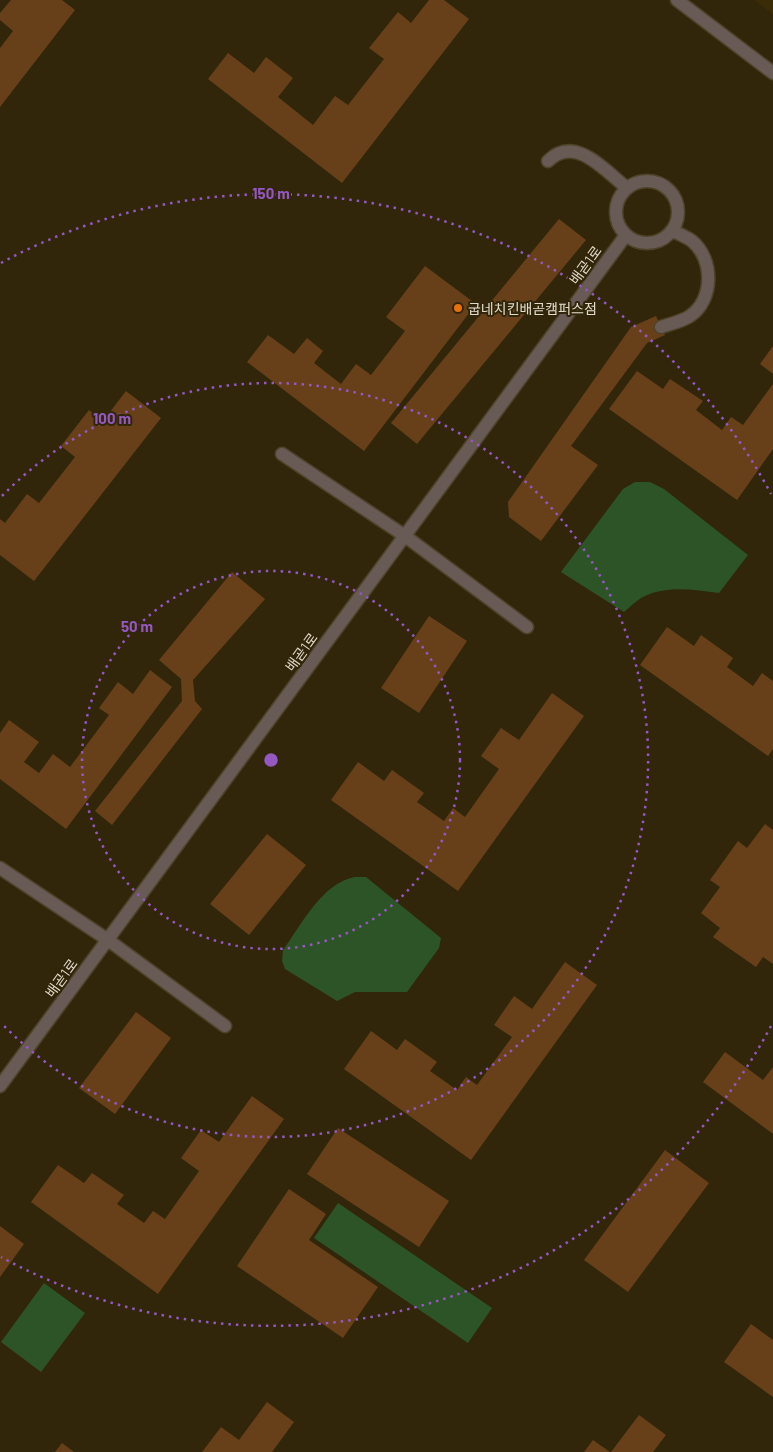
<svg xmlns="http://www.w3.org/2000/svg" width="773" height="1452" viewBox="0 0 773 1452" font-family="Barlow,'Noto Sans KR',sans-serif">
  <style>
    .built { fill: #3a2c06 }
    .green { fill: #2d5426 }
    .building { fill: #67401a }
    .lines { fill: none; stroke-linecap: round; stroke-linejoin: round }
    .lane-casing { stroke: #4d4329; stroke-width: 15 }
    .street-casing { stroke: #4d4329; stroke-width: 15 }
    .lane { stroke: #685a54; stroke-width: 12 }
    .street { stroke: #685a54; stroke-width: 12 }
    .ring { fill: none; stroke: #9558c2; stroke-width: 2.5; stroke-dasharray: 2.5 5 }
    .food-dot { fill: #e8710a; stroke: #31260a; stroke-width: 2 }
    .labels { text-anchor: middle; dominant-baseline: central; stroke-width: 4; stroke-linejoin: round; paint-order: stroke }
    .street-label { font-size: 14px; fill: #e2dbcb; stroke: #31260a }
    .poi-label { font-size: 14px; fill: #e2dbcb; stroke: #31260a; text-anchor: start }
    .centre { fill: #9558c2; stroke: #31260a; stroke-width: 2.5 }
    .ring-label { font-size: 15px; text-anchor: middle; font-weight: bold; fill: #9558c2; stroke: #31260a; stroke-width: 4; stroke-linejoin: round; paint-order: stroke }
  </style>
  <rect width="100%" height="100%" fill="#31260a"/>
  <!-- built -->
  <path class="built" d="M754 0H773V14Z"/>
  <!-- green -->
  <path class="green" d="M635 482H650L664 489 748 555 719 593C695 590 666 585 643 597 637 600 630 607 624 612L561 572 623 489Z
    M355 877H366L441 938 439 948 407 992H355L337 1001 285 969 282 961 283 950C302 924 322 883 355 877Z
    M338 1203 492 1308 468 1343 314 1238Z
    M44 1283 85 1313 41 1372 1 1342Z"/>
  <!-- building -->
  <path class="building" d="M11 0H62L75 10 0 107V48L13 31 0 20V13Z
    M429 0H444L469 19 342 183 208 79 228 53 254 73 266 57 293 78 278 97 313 125 335 96 348 105 384 59 369 48 398 12 411 23Z
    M559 219 586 240 417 444 391 423Z
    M425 266 476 304 364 451 247 362 268 335 294 354 307 338 323 351 314 363 341 384 356 364 371 375 405 331 386 317Z
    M656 316 665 335 647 343 571 446 598 465 541 541 509 517 508 502 631 327Z
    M773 346V374L760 364Z
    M637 371 663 389 670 379 703 401 696 410 722 430 731 417 743 425 773 384V449L737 500 609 409Z
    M126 391 161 418 34 581 0 555V519L5 523 27 494 39 503 75 457 61 446 89 410 103 421Z
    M232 572 265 599 193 680 195 701 202 709 112 825 95 811 182 701 181 679 159 660Z
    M429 616 467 641 419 713 381 688Z
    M667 627 694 646 701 635 733 658 727 667 753 686 762 673 773 681V749L768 756 640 665Z
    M150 670 172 687 66 829 0 779V733L9 720 39 742 24 762 39 773 53 754 70 767 109 715 99 708 118 682 133 694Z
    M552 693 584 716 458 891 331 800 358 762 384 781 392 770 424 793 417 802 444 821 453 808 465 817 499 769 481 756 501 728 519 740Z
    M765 824 773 830V964L763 957 756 967 713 937 720 928 701 913 720 887 710 880 738 841 747 848Z
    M267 834 306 865 249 935 210 904Z
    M565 962 597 985 471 1160 344 1069 371 1031 397 1050 405 1039 437 1062 430 1071 457 1090 466 1077 477 1085 512 1037 494 1025 514 996 532 1009Z
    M136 1012 171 1038 115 1114 79 1088Z
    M725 1052 763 1080 773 1067V1134L703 1082Z
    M252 1096 284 1119 158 1294 31 1202 58 1165 84 1183 92 1173 124 1195 117 1204 144 1223 153 1211 165 1219 199 1171 181 1158 201 1130 219 1142Z
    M338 1128 449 1201 419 1247 307 1174Z
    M665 1150 709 1183 628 1292 584 1260Z
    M289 1189 326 1214 309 1240 378 1287 343 1338 237 1266Z
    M0 1226 24 1244 0 1277Z
    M751 1324 773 1340V1397L724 1362Z
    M267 1402 294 1422 272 1452H202L221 1427 239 1440Z
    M639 1415 666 1435 653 1452H611Z
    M593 1440 610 1452H584Z
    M62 1443 74 1452H55Z"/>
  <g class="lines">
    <defs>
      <path id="lane" d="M548 161C575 134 604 170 627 188
        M616 212a31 31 0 1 1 62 0a31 31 0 1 1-62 0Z
        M661 327C670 324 683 321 690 316 714 300 714 259 692 241 687 237 678 234 672 230
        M282 454 405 536 527 627
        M0 868 108 940 225 1026
        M0 1086 626 235"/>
      <path id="street" d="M677 0 773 73"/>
    </defs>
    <!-- lane casing -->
    <use href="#lane" class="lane-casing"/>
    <!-- street casing -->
    <use href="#street" class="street-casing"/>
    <!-- lane -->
    <use href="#lane" class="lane"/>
    <!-- street -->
    <use href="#street" class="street"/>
  </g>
  <!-- distance rings -->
  <g class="ring">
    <circle cx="271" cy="760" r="189"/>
    <path d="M2 496A377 377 0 1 1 2 1024"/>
    <path d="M771 1026A566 566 0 0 1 1 1257M1 263A566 566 0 0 1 771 494"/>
  </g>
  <!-- markers -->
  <circle class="food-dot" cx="458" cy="308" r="5"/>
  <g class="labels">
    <!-- street labels -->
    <g class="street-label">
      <text transform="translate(585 265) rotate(-54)">배곧1로</text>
      <text transform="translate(301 652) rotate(-54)">배곧1로</text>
      <text transform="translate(61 978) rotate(-54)">배곧1로</text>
    </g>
    <!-- poi labels -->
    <g class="poi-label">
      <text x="468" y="308">굽네치킨배곧캠퍼스점</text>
    </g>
  </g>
  <circle cx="271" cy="760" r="8" class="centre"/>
  <g class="ring-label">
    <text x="271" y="199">150 m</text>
    <text x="112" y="424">100 m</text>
    <text x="137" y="632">50 m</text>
  </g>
</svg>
